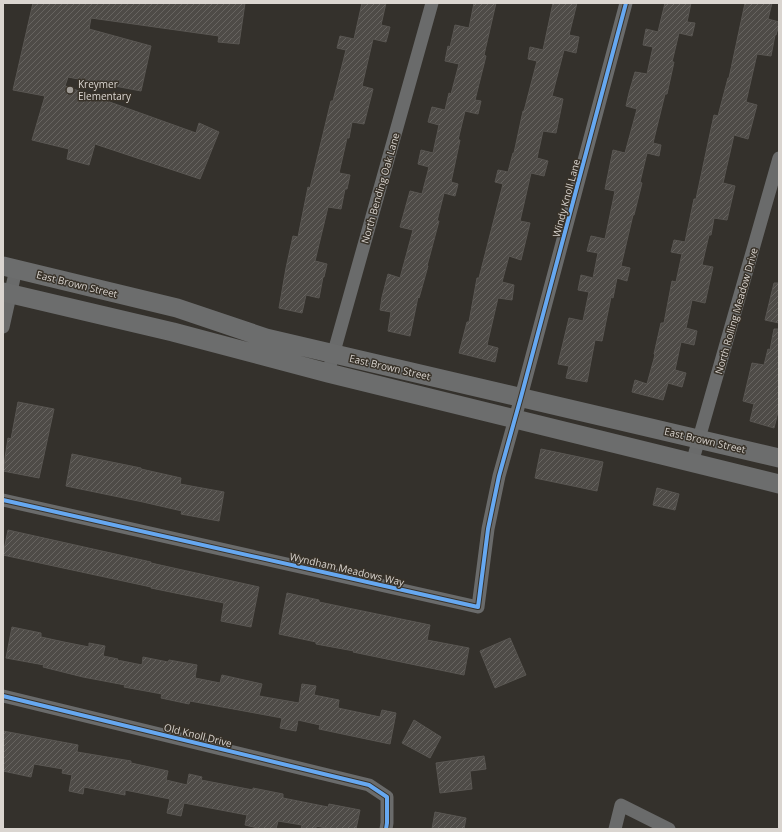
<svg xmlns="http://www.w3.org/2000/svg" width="782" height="832" viewBox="0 0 782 832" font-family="'Open Sans',sans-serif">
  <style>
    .building { fill: url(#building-hatch); stroke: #595652 }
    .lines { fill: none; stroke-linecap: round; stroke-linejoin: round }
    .street { stroke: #6a6b6b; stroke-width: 13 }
    .secondary { stroke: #6c6d6d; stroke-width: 19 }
    .cycleway-casing { stroke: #383229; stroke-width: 6 }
    .cycleway { stroke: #66a8f1; stroke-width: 4 }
    .poi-dot { fill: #a09c97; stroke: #383229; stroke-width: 1.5 }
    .labels { text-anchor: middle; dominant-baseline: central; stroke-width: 3; stroke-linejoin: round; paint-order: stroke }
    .poi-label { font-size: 10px; fill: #dad5d0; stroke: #383229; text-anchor: start }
    .street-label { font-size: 10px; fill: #dad5d0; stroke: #383229 }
  </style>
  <defs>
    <pattern id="building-hatch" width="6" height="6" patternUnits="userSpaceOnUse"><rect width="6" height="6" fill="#4e4b47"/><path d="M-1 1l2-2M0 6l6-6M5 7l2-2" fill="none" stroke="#676460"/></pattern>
  </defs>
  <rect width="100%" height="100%" fill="#34312c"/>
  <!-- building -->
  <path class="building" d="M33 3H245L239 44 218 42 219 36 91 18 89 29 151 46 141 91 68 77 65 86 196 133 199 123 219 132 200 179 95 144 89 165 67 159 69 149 32 140 45 96 13 90Z
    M362 3H386L381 25 390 27 386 42 373 39 362 86 373 89 364 124 352 122 349 138H347L339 173 350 175 347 189H345L341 209 328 207 315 261 327 264 324 277H323L319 298 306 295 302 313 279 308 286 268 293 236 298 237 308 187 310 188 331 101H333L346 50 337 48 340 36 354 39Z
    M474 3H496L484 55 486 56 475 100 481 101 478 114 465 111 458 140H460L451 182 458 184 455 196 444 193 437 221H439L427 266H428L419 298 418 297 410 336 388 331 391 312 380 310 382 297 388 274 400 278 413 230 400 227 410 191 422 194 429 167 418 164 421 150 433 153 439 125 428 122 432 107 445 110 449 93 451 94 459 64 445 61 448 46 450 47 455 25 469 28Z
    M553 3H577L569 35 579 37 576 53 564 50 552 96 563 99 556 133 543 131 537 158 548 161 544 176 531 173 520 221 530 223 521 260 509 256 502 282 514 285 512 300 498 298 487 345 498 348 495 362 459 353 467 322H469L477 278H479L503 184 495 182 498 170 508 172 513 153H514L523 111H524L537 61 528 59 530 47 543 50Z
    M665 3H691L687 22 695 23 692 36 679 33 672 62H674L667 94H665L653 143 661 145 659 156 647 153 640 182 642 183 634 215H633L621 266 630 268 627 281 617 278 613 298 611 297 602 341 595 340 587 382 566 378 569 366 558 364 569 318 583 321 589 292 578 290 581 275 593 278 598 253 587 251 591 236 605 239 615 191 605 189 613 150 625 153 637 109 626 106 629 93 635 72 647 74 653 47 643 45 646 29 658 32Z
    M745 3H772L768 19 779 22V25L776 35H775L771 56 757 54 746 102 757 105 748 139 734 135 723 183 735 186 727 220 714 218 711 235H709L702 265 713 267 705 303 692 300 686 328 697 331 694 345 681 342 675 370 686 373 682 387 668 383 663 400 632 392 635 380 647 384 655 355 654 354 661 323H664L672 281 676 282 682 254 671 252 674 240 685 242 694 199H696L714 115 718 116 728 78H729Z
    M774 283H779V323L765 320Z
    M774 329H779V408L774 428 750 421 754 404 743 401 752 363 764 365 768 349 770 350Z
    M18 402 54 409 39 478 3 471 8 438 11 439Z
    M541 449 603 462 597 491 535 478Z
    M72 454 141 468V469L181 478 180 484 224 492 219 521 181 514 182 511 143 502 66 486Z
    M657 488 679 494 675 510 653 505Z
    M8 530 151 562V563L259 587 251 627 221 621 224 603 151 588V587L3 555Z
    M287 593 319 600V602L430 625 427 640 469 648 464 675 353 652 354 651 316 644V642L279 634Z
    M12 627 41 633V637L64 642 89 647V643L105 646 103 656 118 659 117 660 142 665 143 657 168 662 169 660 197 665 195 678 220 683 222 675 262 684 259 696 299 703 302 684 316 686 314 695 339 700 338 708 380 717 382 710 396 713 390 744 319 729 320 725 298 720 296 731 280 728 282 718 190 701 189 704 161 698 162 694 124 687 125 685 83 677 43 667 44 665 6 658Z
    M510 638 526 675 495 688 480 651Z
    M414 720 441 737 430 758 402 743Z
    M3 731 78 745 77 752 131 761V763L168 771 166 780 187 785 189 774 202 777 201 780 253 790V788L283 794V798L328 807 329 804 360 810 356 829H331L316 826V829H301L302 825 278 821 276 829H262L245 825 247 815 184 803 181 816 167 813 170 799 125 790V795L84 787 83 794 69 791 72 775 62 773 63 769 34 764 31 777 3 771Z
    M484 756 486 769 470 771 472 789 440 793 436 763Z
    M435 812 466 818 464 829H432Z"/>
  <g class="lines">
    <!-- street -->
    <path class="street" d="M3 327 16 269
      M328 373 432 3
      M692 463 779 158
      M3 500 478 607 488 529 499 476 521 397 626 3
      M3 696 369 785 387 797V823L386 829
      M615 829 621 805 669 829"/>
    <!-- secondary -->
    <path class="secondary" d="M3 266 177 308 266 338 779 458
      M3 292 173 332 328 373 779 484"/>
    <defs>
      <path id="cycleway" d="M3 500 478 607 488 529 499 476 521 397 626 3
        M3 696 369 785 387 797V823L386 829"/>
    </defs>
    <!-- cycleway casing -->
    <use href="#cycleway" class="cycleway-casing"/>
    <!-- cycleway -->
    <use href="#cycleway" class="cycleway"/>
  </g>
  <!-- markers -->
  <circle class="poi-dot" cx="70" cy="90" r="4"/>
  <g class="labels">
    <!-- poi labels -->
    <g class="poi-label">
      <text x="78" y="84">Kreymer<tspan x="78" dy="12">Elementary</tspan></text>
    </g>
    <!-- street labels -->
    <g class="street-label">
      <text transform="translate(380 188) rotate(-74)">North Bending Oak Lane</text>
      <text transform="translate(566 198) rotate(-75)">Windy Knoll Lane</text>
      <text transform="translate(77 284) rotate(14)">East Brown Street</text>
      <text transform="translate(736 311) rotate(-74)">North Rolling Meadow Drive</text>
      <text transform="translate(390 367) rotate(13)">East Brown Street</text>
      <text transform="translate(705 440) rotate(13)">East Brown Street</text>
      <text transform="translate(347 569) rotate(13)">Wyndham Meadows Way</text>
      <text transform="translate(198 735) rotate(14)">Old Knoll Drive</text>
    </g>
  </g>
  <!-- border -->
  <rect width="782" height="832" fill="none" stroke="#dad5d0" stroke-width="8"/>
</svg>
